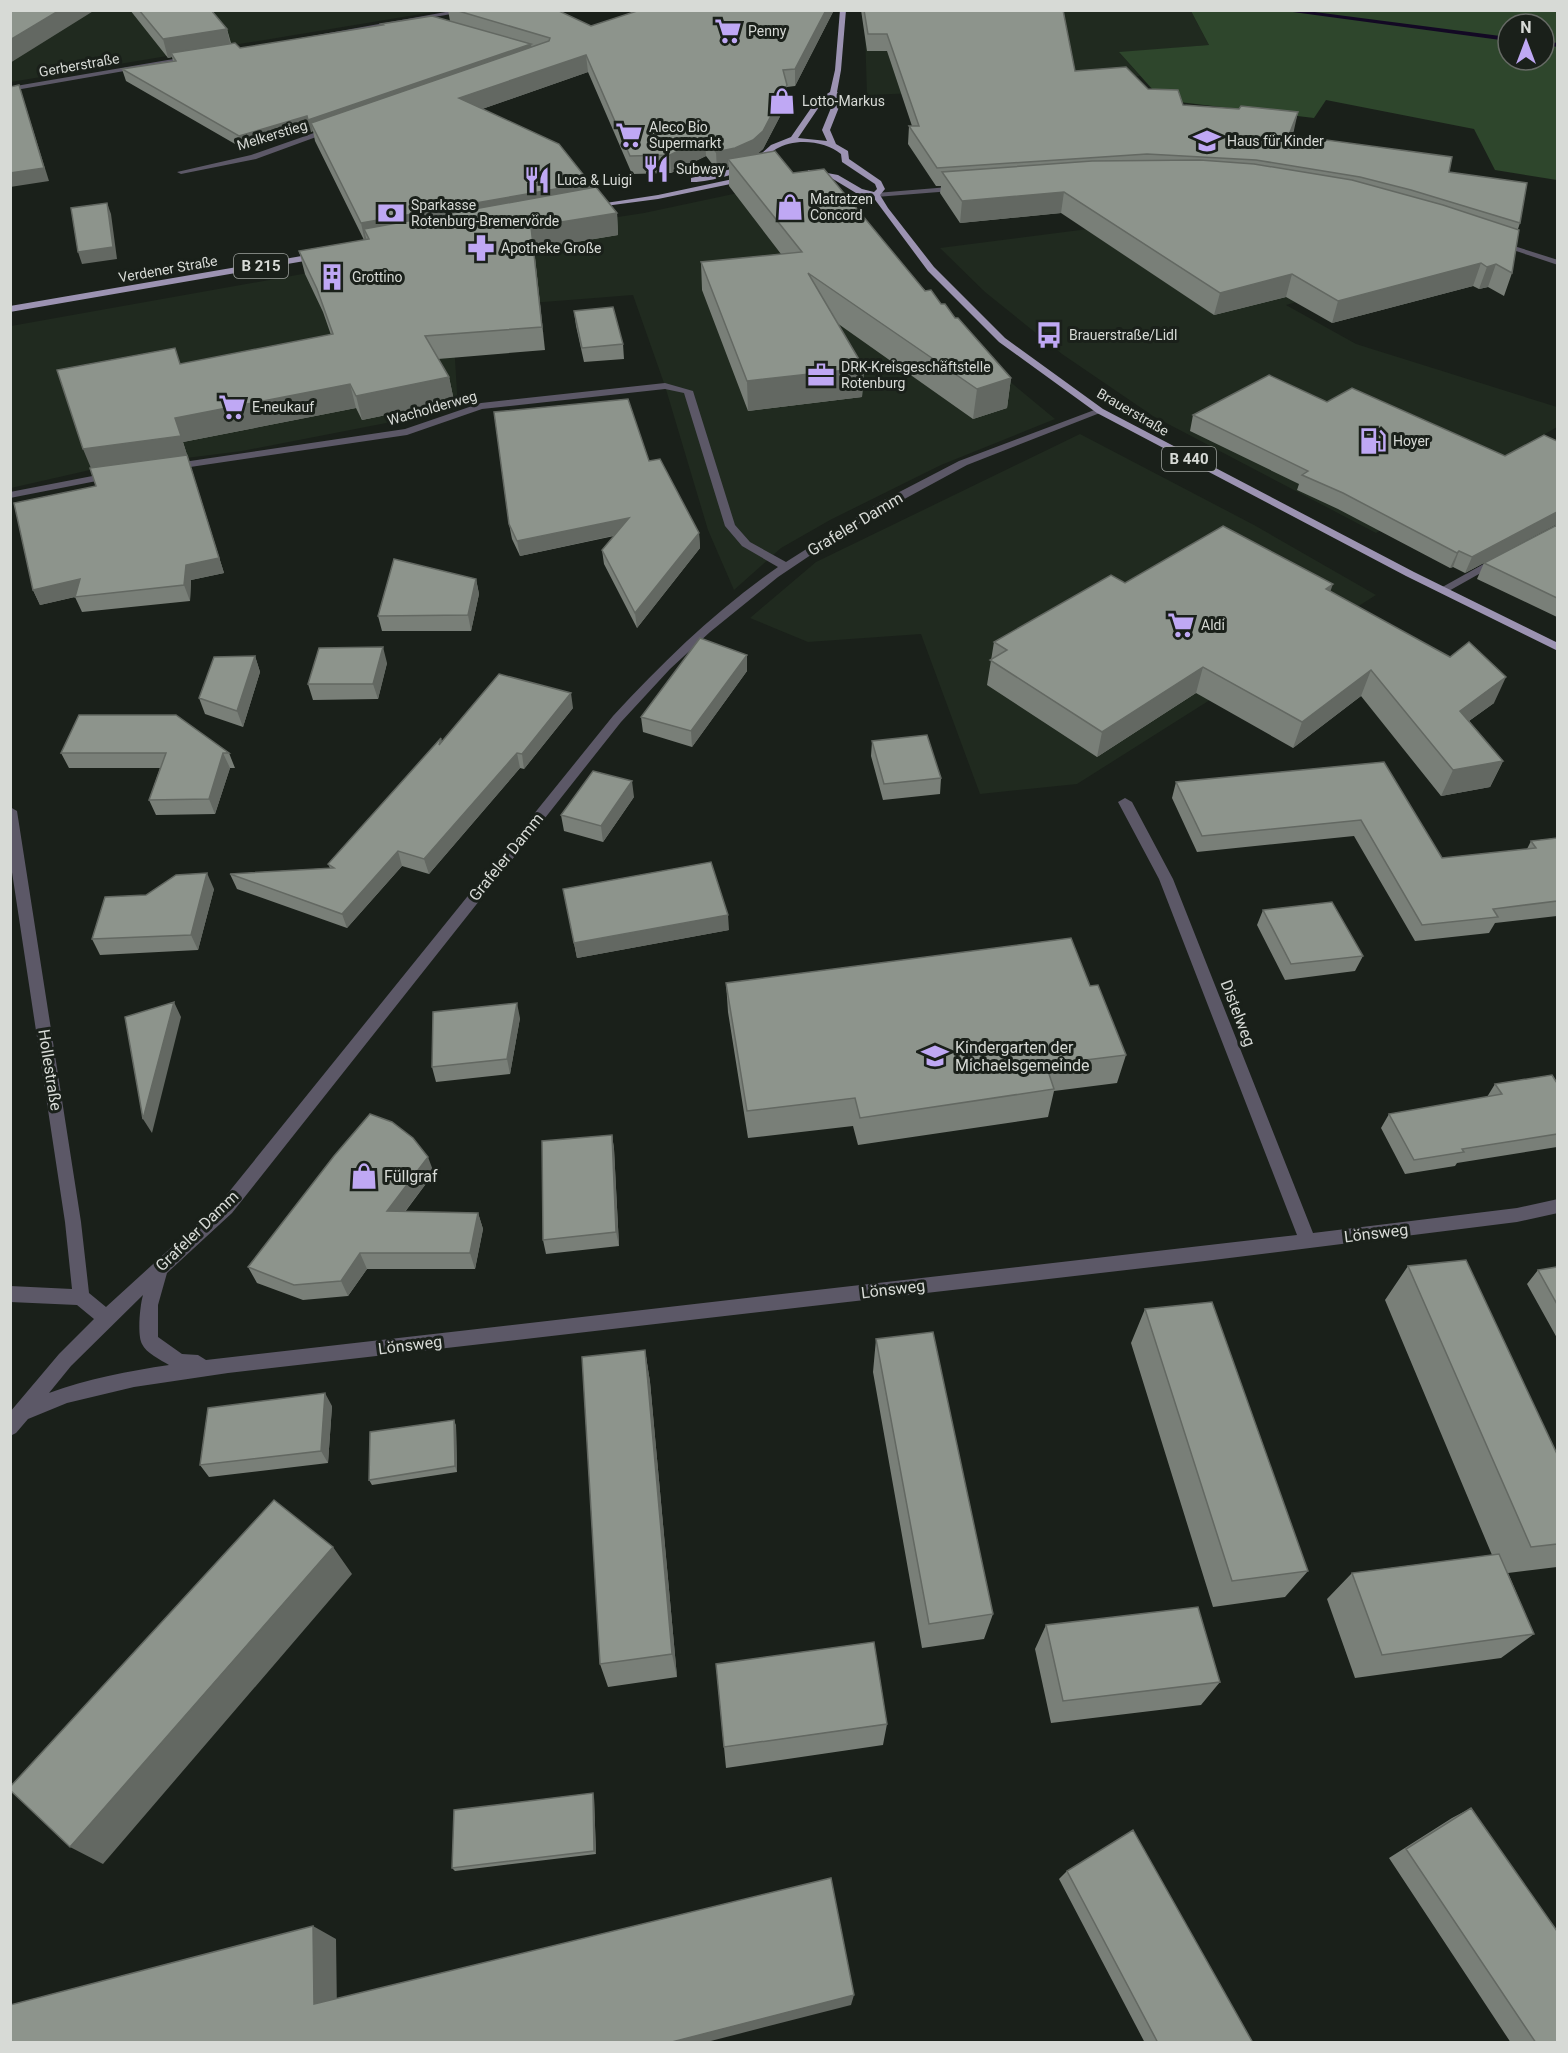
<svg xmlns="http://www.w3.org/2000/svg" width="1568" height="2053" viewBox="0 0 1568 2053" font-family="Roboto,sans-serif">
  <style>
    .built { fill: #202a1f }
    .green { fill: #2e462c; fill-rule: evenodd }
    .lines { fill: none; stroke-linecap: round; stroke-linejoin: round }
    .stream { fill: #130924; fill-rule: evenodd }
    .minor { fill: #5c5867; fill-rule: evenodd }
    .major { fill: #9c93b2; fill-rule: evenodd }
    .wall { fill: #797f78 }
    .shaded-wall { fill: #636862 }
    .building { fill: #8d948c; stroke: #636862; stroke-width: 1.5 }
    .labels { text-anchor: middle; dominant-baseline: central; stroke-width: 6; stroke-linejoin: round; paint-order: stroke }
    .far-poi-label { font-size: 14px; fill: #d7dad6; stroke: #1a201a; text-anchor: start }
    .far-street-label { font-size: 14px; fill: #d7dad6; stroke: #1a201a }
    .shield { fill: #1a201a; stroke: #9ea29e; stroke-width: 1.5 }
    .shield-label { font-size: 15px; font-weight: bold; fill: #d7dad6 }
    .street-label { font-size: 16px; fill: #d7dad6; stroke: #1a201a }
    .poi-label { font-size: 16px; fill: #d7dad6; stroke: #1a201a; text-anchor: start }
  </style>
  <rect width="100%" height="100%" fill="#1a201a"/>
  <!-- built -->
  <path class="built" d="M11 11H439L11 82Z
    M868 11H1191L1209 45 1120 53 1140 76 993 90 867 95 865 31Z
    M738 193 933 318 1055 419 941 465 830 520 781 548 734 590 708 530 665 386 633 295 452 309 458 409 242 451 90 470 11 488V326L297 275 526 231 644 213Z
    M1127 224 1492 248 1286 305 1356 344 1557 407V427L1376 533 1153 416 1062 354 985 292 940 248Z
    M1080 434 1254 525 1376 595 1077 784 980 794 921 634 808 642 750 618 816 562Z"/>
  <!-- green -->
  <path class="green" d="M1191 11H1557V180L1495 170 1474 129 1326 100 1314 118 1162 100 1119 52 1209 45ZM1508 24H1544V60H1508Z"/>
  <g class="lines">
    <!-- stream -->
    <path class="stream" d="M1278 10H1299L1508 37V41Z
      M1544 41 1558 43V47L1544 45Z"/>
    <!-- minor -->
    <path class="minor" d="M457 10H474L276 45 273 43Z
      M191 56 193 59 10 91V87Z
      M331 127 338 129 256 159 181 174 177 172 251 155Z
      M961 186H964V190L876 197 872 195 876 193Z
      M1495 240 1558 260V265L1495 244Z
      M665 383 693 391 735 525 750 542 786 562 882 501 959 461 1097 409 1105 411 967 465 851 528 778 577 710 632 670 669 621 722 232 1213 167 1273 158 1305V1337L182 1354 198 1355 206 1360 1297 1235 1159 879 1118 802 1125 798 1132 802 1173 879 1313 1233 1517 1208 1558 1199V1213L1517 1222 1205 1261 228 1373 134 1387 67 1403 28 1419 16 1433 10 1436V1412L59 1354 94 1319 77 1305 10 1302V1286L72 1289 65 1222 10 859V807L17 811 81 1222 89 1293 106 1307 220 1203 613 716C665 660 715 611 778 567L742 546 725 526 684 393 665 389 482 409 407 435 170 470 165 467 170 464 405 429 481 403ZM143 1295C140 1305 137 1335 142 1344 146 1353 161 1360 169 1365 129 1371 87 1379 49 1393L71 1366Z
      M113 472 118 475 117 477 10 498V492Z
      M1498 556 1502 557V561L1447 592H1439L1437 590Z"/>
    <!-- major -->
    <path class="major" d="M840 10H846L841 70 837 92 843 97 830 130 836 144 848 151 849 159 881 181 885 189 880 195 888 208 934 267 1005 338 1103 409 1414 572 1558 643V651L1406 576 1097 413 999 342 928 271 873 197 856 193 833 179 808 174V170H811L838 175 862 189 874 192 877 189 875 184 842 162 841 154C824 140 794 138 776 149 769 153 765 161 758 164 744 172 707 183 691 182V178L736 168 754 160 771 145 791 137 816 101 830 92 835 70ZM833 96 835 98 822 130 827 141 798 138 821 104Z
      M747 176 751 178 750 180 658 199 590 208 586 206 658 195Z
      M319 253 322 254V258L10 312V306Z"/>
  </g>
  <!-- wall -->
  <path class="wall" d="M130 10H211L227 29 231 43 240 48 382 26 381 24 450 21 448 10H557L591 26 640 10H834L795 86 787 87V103L763 149 757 154 793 173 941 304 955 318 1011 378 1007 408 973 419 837 323 864 368 862 397 748 411 702 290 701 262 781 254 729 186V167L717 170 706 156 671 173 632 174 588 72 482 109 591 188 617 213 618 235 534 249 545 350 438 359 449 377 454 401 362 420 356 408 183 442 224 573 191 580 190 601 82 612 75 597 40 605 33 590 96 486 91 468 180 364 331 335 323 312 305 274 299 251 364 240 315 141 313 131 311 132 310 129 242 148 126 81 122 69 173 61 172 57 168 58Z
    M861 10H1063L1075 71 1148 89 1183 105 1294 130 1292 135 1449 172 1520 223 1518 229 1512 273 1504 296 1488 287 1479 289 1473 286 1332 323 1286 297 1214 315 1061 213 960 223 940 193 941 186H936L908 144 909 126H912L887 51H867Z
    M574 311 623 344 624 359 584 362 576 326Z
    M1327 402 1505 456 1557 441V524L1465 573 1453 567 1450 568 1338 509 1297 490 1299 484 1190 431 1193 415Z
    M649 461 699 533 700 548 637 628 604 564 602 550 614 536 520 556 512 539 509 524Z
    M1557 525V617L1477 579 1484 563Z
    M476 579 479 594 471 631H382L378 616Z
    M1125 583 1330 591 1494 703 1469 721 1503 761 1490 787 1441 796 1361 696 1293 748 1196 693 1097 757 987 685 994 642Z
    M747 655V671L692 747 643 732 641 717Z
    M255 656 260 672 243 727 205 714 199 698Z
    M387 663 378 699 313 700 308 684Z
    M573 708 524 769 520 768 429 874 402 866 347 928 237 889 230 874 330 868 328 864 441 738 442 742Z
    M872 741 941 778 940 794 883 800 871 756Z
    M61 753H229L235 768H230L215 814 156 815 149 800 160 768H69Z
    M1384 762 1442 858 1527 849 1531 841 1557 838V916L1495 923 1489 933 1415 941 1354 836 1197 852 1172 798 1176 782Z
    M634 797 603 842 564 831 561 815Z
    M214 889 198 950 100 955 92 939 146 895Z
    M563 889 729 930 577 958Z
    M1263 910 1363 956 1355 971 1285 980 1257 925Z
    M726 983 1090 986 1126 1055 1117 1083 1054 1091 1048 1117 858 1145 853 1126 748 1138 728 1012Z
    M520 1018 510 1074 436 1082 432 1067Z
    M1557 1083V1147L1457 1163 1455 1166 1405 1174 1381 1128 1389 1114 1487 1097 1495 1084Z
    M612 1135 614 1149 619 1246 546 1254 543 1240Z
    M434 1173 405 1212 478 1213 483 1229 475 1269H367L348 1296 303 1300 257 1283 248 1267Z
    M1408 1266 1557 1454V1567L1508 1573 1534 1634 1501 1658 1355 1678 1327 1599 1352 1573 1492 1555 1385 1300Z
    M1557 1267V1338L1527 1284 1538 1270Z
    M1145 1309 1308 1571 1285 1597 1213 1607 1131 1343Z
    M876 1339 993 1614 984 1639 922 1648 873 1372Z
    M645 1350 650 1382 677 1677 608 1687 600 1664Z
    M332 1406 328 1463 209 1477 200 1465Z
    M454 1420 456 1426 457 1472 372 1485 369 1480Z
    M1046 1625 1220 1682 1201 1705 1051 1723 1035 1649Z
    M887 1724 883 1745 726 1768 724 1747Z
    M594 1797 596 1854 455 1871 452 1868Z
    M1471 1808 1557 2043H1511L1389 1858 1452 1818Z
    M1067 1871 1253 2043H1145L1059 1879Z"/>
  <!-- shaded-wall -->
  <path class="shaded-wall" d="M60 10H95L10 63V40Z
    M826 10H834L795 86V69Z
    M227 29 231 47 171 53 172 57 168 58 163 39Z
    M531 44 533 56 311 123 313 131 311 132 308 120Z
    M586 55 588 72 462 116 459 98Z
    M19 85 49 181 10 187V173Z
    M787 85V103L763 149 753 158 728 159 729 167 717 170 716 152Z
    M1298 112 1294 130 1284 153 1289 135Z
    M307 116 310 129 242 148 239 136Z
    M705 138 706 156 671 173 670 155Z
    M590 183 592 201 364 229 367 242H365L361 223Z
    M1064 192 1061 213 960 223 962 201Z
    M107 203 111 214 117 259 82 264 78 252Z
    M617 213 618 235 534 249 545 350 531 227Z
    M1481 263 1473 286 1332 323 1338 301Z
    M1496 264 1488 287 1479 289 1487 267Z
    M1292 274 1286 297 1214 315 1220 293Z
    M864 368 862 397 748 411 747 381Z
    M449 377 454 401 362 420 356 396Z
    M1011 378 1007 408 973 419 977 389Z
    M350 384 356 408 183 442 224 573 191 580 190 601 184 585 93 473 83 449 175 418Z
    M1557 512V524L1465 573 1472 557Z
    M629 518 630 532 520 556 517 541Z
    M699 533 700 548 637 628 635 613Z
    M1459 551 1453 567 1450 568 1457 553Z
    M80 579 87 594 40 605 33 590Z
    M476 579 479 594 471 631 468 615Z
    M1333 584 1324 609 1326 589Z
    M383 647 387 663 378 699 373 684Z
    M747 655V671L692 747 691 731Z
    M255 656 260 672 243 727 237 711Z
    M1203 667 1196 693 1097 757 1102 732Z
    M1371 670 1361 696 1293 748 1302 722Z
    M1506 677 1494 703 1448 736 1460 711Z
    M571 693 573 708 524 769 522 754Z
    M223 753 230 768 215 814 209 799Z
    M517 753 520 768 429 874 424 859Z
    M1503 761 1490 787 1441 796 1453 770Z
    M632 781 634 797 603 842 601 826Z
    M398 851 402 866 347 928 342 914Z
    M207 873 214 889 198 950 191 935Z
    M728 915 729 930 577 958 574 943Z
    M174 1002 181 1017 152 1133 143 1119Z
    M517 1003 520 1018 510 1074 507 1059Z
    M612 1135 614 1149 619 1246 616 1232Z
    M428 1157 434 1173 393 1227 387 1211Z
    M478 1213 483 1229 475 1269 470 1253Z
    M360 1253 367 1269 348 1296 341 1281Z
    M645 1350 650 1382 677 1677 672 1654Z
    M325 1393 332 1406 328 1463 321 1451Z
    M454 1420 456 1426 457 1472 455 1466Z
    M333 1547 352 1574 103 1864 70 1847Z
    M593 1793 594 1797 596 1854 594 1851Z
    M313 1926 336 1939 337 2013 314 2004Z
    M854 1995 851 2005 703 2043H668Z"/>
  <!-- building -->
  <path class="building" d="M10 10H60L10 40Z
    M139 10H211L227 29 163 39Z
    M455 10H557L591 26 640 10H826L795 69 783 70 787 85 763 131 753 140 735 148 716 152 705 138 670 155 630 156 586 55 459 98 559 144 590 183 361 223 311 123 549 41 550 38Z
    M864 10H1063L1075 71 1126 67 1148 89 1178 90 1183 105 1239 109 1241 106 1298 112 1289 135 1452 157 1449 172 1527 183 1520 223 1411 190 1360 177 1256 160 1147 154 937 168 909 126H919L887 34H868Z
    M432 16 531 44 308 120 307 116 239 136 122 69 176 61 171 53 235 43 240 48 383 25 381 24Z
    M19 85 44 168 10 173V87Z
    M775 151 793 173 824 169 925 291 931 290 941 304H945L955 318H958L1011 378 977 389 808 273 864 368 747 381 701 262 802 252 728 159Z
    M1200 160 1254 164 1352 180 1443 205 1519 230 1512 273 1496 264 1487 267 1481 263 1338 301 1292 274 1220 293 1064 192 962 201 942 172 1092 161Z
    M596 187 617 213 531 227 542 327 425 336 449 377 356 396 350 384 175 418 181 436 83 449 57 370 175 348 180 364 333 334 317 289 299 251 369 239 364 229Z
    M107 203 113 247 78 252 71 208Z
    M613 307 623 344 582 348 574 311Z
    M1269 375 1327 402 1352 388 1505 456 1544 435 1557 441V512L1472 557 1459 551 1457 553 1343 493 1302 475 1308 471 1193 415Z
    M628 399 649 461 660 459 699 533 635 613 602 550 629 518 517 541 509 524 494 412Z
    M187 455 219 558 186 565 184 585 75 597 80 579 33 590 14 503 96 486 90 468Z
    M1557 525V598L1484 563Z
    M1223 526 1333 584 1326 589 1450 657 1469 642 1506 677 1460 711 1503 761 1453 770 1371 670 1302 722 1203 667 1102 732 990 660 1007 650 994 642 1111 575 1125 583Z
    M394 559 476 579 468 615 378 616Z
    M700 638 747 655 691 731 641 717Z
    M383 647 373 684H308L319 648Z
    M255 656 237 711 199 698 214 657Z
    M499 674 571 693 522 754 517 753 424 859 398 851 342 914 230 874 334 868 328 864 441 738 439 745Z
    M79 715H176L229 753H223L209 799 149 800 166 753H61Z
    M927 735 941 778 884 784 872 741Z
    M1384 762 1442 858 1536 848 1531 841 1557 838V901L1493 909 1498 917 1422 925 1361 820 1202 836 1176 782Z
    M593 771 632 781 601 826 561 815Z
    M711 862 728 915 574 943 563 889Z
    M207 873 191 935 92 939 105 897 146 895 176 875Z
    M1332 902 1363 956 1291 964 1263 910Z
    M1071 938 1090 986 1098 985 1126 1055 1046 1065 1054 1089 860 1118 855 1098 747 1111 726 983Z
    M174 1002 143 1119 125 1017Z
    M517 1003 507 1059 432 1067 433 1012Z
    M1552 1075 1557 1083V1134L1462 1149 1464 1152 1414 1160 1389 1114 1502 1094 1495 1084Z
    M370 1114 392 1122 413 1138 428 1157 387 1211 478 1213 470 1253H360L341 1281 294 1285 248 1267 334 1156Z
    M612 1135 616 1232 543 1240 542 1141Z
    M1466 1260 1557 1454V1544L1531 1547 1408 1266Z
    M1557 1267V1304L1538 1270Z
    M1212 1302 1308 1571 1232 1581 1145 1309Z
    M933 1332 993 1614 929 1624 876 1339Z
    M645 1350 672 1654 600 1664 582 1357Z
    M325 1393 321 1451 200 1465 208 1408Z
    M454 1420 455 1466 369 1480 370 1432Z
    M274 1500 333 1547 70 1847 10 1790V1787Z
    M1499 1554 1534 1634 1382 1655 1352 1573Z
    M1198 1607 1220 1682 1063 1701 1046 1625Z
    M874 1642 887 1724 724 1747 716 1664Z
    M593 1793 594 1851 452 1868 454 1810Z
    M1471 1808 1557 1931V2043H1536L1406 1849Z
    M1133 1830 1253 2043H1158L1067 1871Z
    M831 1878 854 1995 668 2043H10V2005L313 1926 314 2004Z"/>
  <!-- icons -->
  <defs>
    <symbol id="supermarket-bare" viewBox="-9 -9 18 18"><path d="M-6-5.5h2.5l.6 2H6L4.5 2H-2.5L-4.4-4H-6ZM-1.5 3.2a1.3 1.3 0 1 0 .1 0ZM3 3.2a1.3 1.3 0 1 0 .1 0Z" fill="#bfa8f4" stroke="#1a201a" stroke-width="2.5" paint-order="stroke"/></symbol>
    <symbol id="shop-bare" viewBox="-9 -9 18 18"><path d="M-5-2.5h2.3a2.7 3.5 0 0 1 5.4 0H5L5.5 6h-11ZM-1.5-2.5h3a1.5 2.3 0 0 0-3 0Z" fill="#bfa8f4" stroke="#1a201a" stroke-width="2.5" paint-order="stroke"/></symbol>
    <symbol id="school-bare" viewBox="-9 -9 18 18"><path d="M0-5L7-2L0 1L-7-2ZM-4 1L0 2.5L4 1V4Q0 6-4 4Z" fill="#bfa8f4" stroke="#1a201a" stroke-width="2.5" paint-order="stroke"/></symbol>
    <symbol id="restaurant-bare" viewBox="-9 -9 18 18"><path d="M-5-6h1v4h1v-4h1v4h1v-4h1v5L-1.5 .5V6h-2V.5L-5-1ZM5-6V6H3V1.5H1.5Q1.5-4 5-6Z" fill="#bfa8f4" stroke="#1a201a" stroke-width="2.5" paint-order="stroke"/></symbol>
    <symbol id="bank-bare" viewBox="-9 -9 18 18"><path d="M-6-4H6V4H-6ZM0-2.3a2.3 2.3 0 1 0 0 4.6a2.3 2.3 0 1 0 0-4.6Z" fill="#bfa8f4" stroke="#1a201a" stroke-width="2.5" paint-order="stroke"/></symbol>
    <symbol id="pharmacy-bare" viewBox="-9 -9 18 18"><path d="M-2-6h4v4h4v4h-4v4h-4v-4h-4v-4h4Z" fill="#bfa8f4" stroke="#1a201a" stroke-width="2.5" paint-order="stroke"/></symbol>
    <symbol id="building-bare" viewBox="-9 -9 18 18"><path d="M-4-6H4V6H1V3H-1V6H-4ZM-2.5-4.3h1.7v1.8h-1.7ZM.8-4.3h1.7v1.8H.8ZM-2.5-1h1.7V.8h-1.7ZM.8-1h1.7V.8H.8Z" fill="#bfa8f4" stroke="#1a201a" stroke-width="2.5" paint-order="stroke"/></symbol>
    <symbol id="bus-bare" viewBox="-9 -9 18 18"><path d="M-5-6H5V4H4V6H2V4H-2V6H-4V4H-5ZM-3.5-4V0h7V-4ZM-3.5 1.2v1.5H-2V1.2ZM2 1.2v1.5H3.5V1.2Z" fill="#bfa8f4" stroke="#1a201a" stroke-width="2.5" paint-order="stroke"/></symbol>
    <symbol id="office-bare" viewBox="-9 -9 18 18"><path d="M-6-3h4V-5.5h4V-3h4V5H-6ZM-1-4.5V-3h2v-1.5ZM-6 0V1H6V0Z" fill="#bfa8f4" stroke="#1a201a" stroke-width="2.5" paint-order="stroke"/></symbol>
    <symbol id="fuel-bare" viewBox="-9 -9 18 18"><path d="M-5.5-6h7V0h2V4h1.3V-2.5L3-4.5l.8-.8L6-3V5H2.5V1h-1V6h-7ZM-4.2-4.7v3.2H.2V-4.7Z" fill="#bfa8f4" stroke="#1a201a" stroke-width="2.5" paint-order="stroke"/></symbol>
  </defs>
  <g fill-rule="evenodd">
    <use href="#supermarket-bare" x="709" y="12" width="38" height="38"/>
    <use href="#shop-bare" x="763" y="82" width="38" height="38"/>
    <use href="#supermarket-bare" x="610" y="116" width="38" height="38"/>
    <use href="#school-bare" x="1188" y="122" width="38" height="38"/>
    <use href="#restaurant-bare" x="637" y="150" width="38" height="38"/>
    <use href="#restaurant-bare" x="518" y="161" width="38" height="38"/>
    <use href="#shop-bare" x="771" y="188" width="38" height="38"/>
    <use href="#bank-bare" x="372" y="194" width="38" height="38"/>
    <use href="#pharmacy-bare" x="462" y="229" width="38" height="38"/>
    <use href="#building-bare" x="313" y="258" width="38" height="38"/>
    <use href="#bus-bare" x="1030" y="316" width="38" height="38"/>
    <use href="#office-bare" x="802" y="356" width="38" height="38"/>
    <use href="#supermarket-bare" x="213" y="388" width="38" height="38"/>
    <use href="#fuel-bare" x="1354" y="422" width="38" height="38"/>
    <use href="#supermarket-bare" x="1162" y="606" width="38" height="38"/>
    <use href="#school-bare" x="916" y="1037" width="38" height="38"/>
    <use href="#shop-bare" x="345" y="1157" width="38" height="38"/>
  </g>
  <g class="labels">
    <!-- far-poi labels -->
    <g class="far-poi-label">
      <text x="748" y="31">Penny</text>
      <text x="802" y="101">Lotto-Markus</text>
      <text x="649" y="127">Aleco Bio<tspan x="649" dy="16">Supermarkt</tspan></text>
      <text x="1227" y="141">Haus für Kinder</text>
      <text x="676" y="169">Subway</text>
      <text x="557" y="180">Luca &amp; Luigi</text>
      <text x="810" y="199">Matratzen<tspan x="810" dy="16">Concord</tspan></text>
      <text x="411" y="205">Sparkasse<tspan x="411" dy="16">Rotenburg-Bremervörde</tspan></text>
      <text x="501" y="248">Apotheke Große</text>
      <text x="352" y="277">Grottino</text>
      <text x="1069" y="335">Brauerstraße/Lidl</text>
      <text x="841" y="367">DRK-Kreisgeschäftstelle<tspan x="841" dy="16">Rotenburg</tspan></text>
      <text x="252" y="407">E-neukauf</text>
      <text x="1393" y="441">Hoyer</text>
      <text x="1201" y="625">Aldi</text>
    </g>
    <!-- far-street labels -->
    <g class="far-street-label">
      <text transform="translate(79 65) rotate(-10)">Gerberstraße</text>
      <text transform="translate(272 135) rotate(-17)">Melkerstieg</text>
      <text transform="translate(168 269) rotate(-10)">Verdener Straße</text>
      <text transform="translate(432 408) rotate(-16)">Wacholderweg</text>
      <text transform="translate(1133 412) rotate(30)">Brauerstraße</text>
    </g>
    <!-- shield labels -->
    <g class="shield">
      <rect x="234" y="254" width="54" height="24" rx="4.5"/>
      <rect x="1162" y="447" width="54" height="24" rx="4.5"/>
    </g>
    <g class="shield-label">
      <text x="261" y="266">B 215</text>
      <text x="1189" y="459">B 440</text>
    </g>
    <!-- street labels -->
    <g class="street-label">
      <text transform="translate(855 524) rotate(-31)">Grafeler Damm</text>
      <text transform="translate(506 857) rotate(-51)">Grafeler Damm</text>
      <text transform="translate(1238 1013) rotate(69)">Distelweg</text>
      <text transform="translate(50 1070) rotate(81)">Hollestraße</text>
      <text transform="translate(197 1231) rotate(-44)">Grafeler Damm</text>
      <text transform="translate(1376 1233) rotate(-7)">Lönsweg</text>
      <text transform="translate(893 1289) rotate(-7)">Lönsweg</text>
      <text transform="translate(410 1345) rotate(-7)">Lönsweg</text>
    </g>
    <!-- poi labels -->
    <g class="poi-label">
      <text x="955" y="1047">Kindergarten der<tspan x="955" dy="18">Michaelsgemeinde</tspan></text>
      <text x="384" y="1176">Füllgraf</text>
    </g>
  </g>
  <!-- border -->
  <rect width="1568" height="2053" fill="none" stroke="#d7dad6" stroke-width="24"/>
  <!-- north arrow -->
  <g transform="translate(1526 42)"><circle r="28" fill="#1a201a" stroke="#666a65" stroke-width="1.5"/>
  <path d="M0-4.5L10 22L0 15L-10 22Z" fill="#bfa8f4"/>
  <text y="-9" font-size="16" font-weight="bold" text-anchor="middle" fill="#d7dad6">N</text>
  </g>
</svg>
